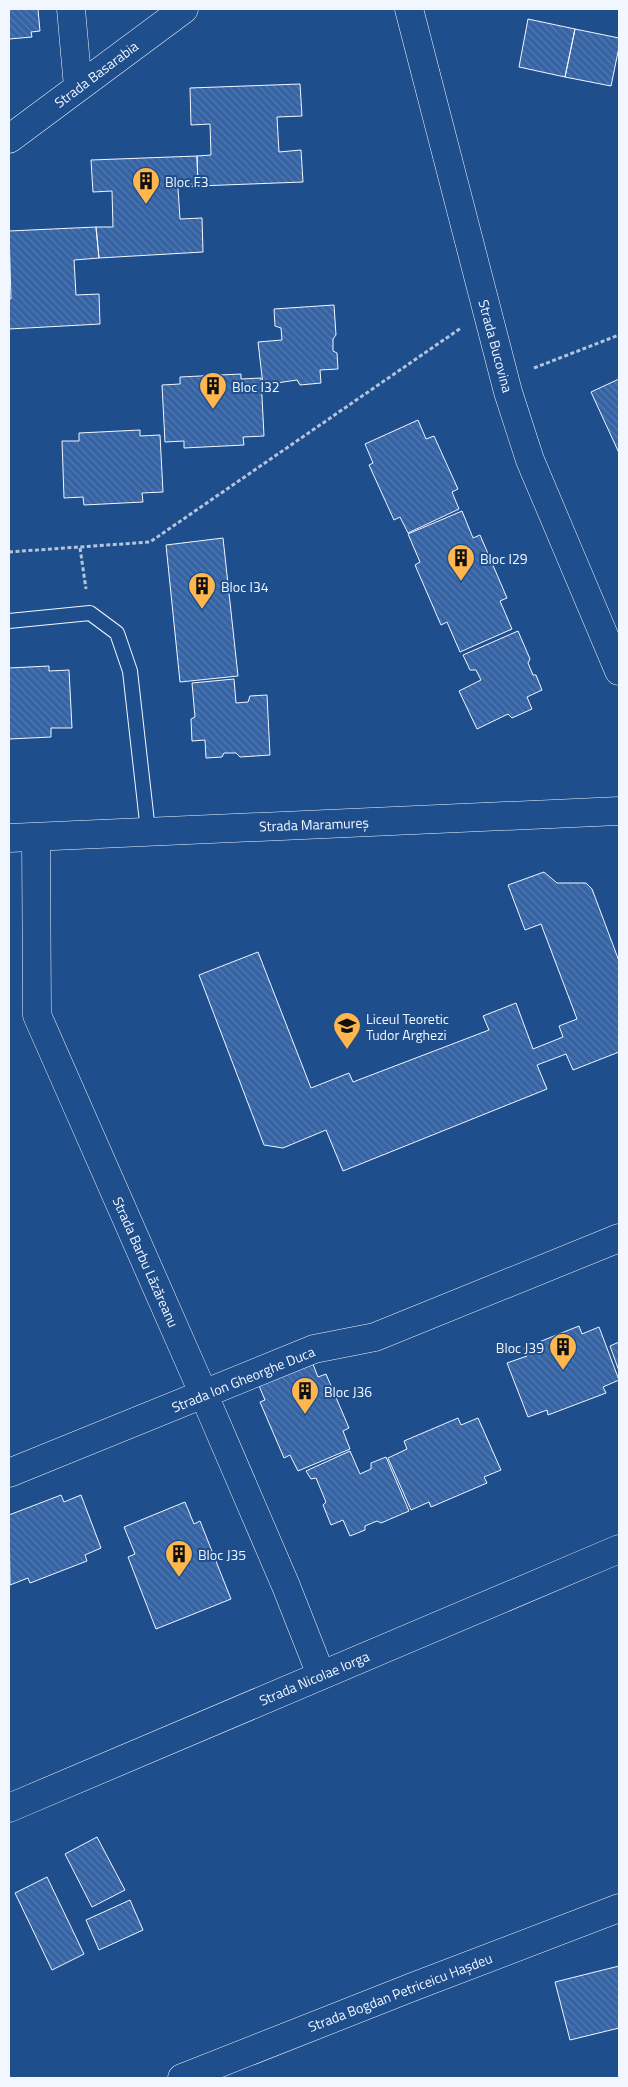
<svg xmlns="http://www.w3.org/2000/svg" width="628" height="2087" viewBox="0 0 628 2087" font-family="'Titillium Web',sans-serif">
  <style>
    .building { fill: url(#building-back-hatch); stroke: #f2f6ff }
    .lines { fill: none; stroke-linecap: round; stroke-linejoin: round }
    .service-casing { stroke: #f2f6ff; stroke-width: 16 }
    .minor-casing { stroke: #f2f6ff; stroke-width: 29 }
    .tertiary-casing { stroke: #f2f6ff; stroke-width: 29 }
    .path { stroke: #b3c4dc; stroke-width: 3; stroke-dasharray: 4 2.5; stroke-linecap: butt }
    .service { stroke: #1f4e8c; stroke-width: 14 }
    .minor { stroke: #1f4e8c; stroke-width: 28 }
    .tertiary { stroke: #1f4e8c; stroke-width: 28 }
    .labels { text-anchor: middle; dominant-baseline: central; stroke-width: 4; stroke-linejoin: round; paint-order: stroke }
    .street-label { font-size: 14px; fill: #f2f6ff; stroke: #1f4e8c }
    .poi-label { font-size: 14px; fill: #f2f6ff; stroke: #1f4e8c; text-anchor: start }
  </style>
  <defs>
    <pattern id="building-back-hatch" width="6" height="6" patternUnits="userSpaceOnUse" patternTransform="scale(1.25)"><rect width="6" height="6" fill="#3563a3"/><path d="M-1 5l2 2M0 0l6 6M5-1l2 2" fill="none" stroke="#537ab1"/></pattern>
  </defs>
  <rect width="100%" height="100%" fill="#1f4e8c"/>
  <!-- building -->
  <path class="building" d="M9 9H38L40 31 31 32 32 37 9 39Z
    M528 19 575 29 565 77 519 67Z
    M575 29 619 38V47L611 86 565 77Z
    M300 84 302 116 277 117 279 152 301 150 303 182 198 186 197 156 211 155 210 124 191 125 190 88Z
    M197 156 198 186 178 188 180 219 202 218 203 252 99 258 96 227H113L112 191 93 192 91 160Z
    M96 227 99 258 74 260 76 295 99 294 100 324 9 329V299H11L9 231Z
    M334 305 336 335 333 339V351L337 353 338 369 320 370 321 383 300 385 297 380 263 385 258 342 282 340 281 328 275 326 274 309Z
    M241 374V379L261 378 264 436 243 437 244 445 184 448V441L165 442 162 385 180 384V377Z
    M619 379V453L591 392Z
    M418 420 426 439 434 436 458 489 452 492 459 509 408 533 400 517 394 520 369 465 373 463 365 444Z
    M140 430V436L160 435 163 492 142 493 143 502 84 505 83 497 64 498 62 441H79V433Z
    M462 511 473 538 480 535 507 598 500 601 512 629 460 652 447 622 441 625 415 565 420 562 408 534Z
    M223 538 238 676 180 682 166 545Z
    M518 631 530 659 528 663 533 675H536L542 690 527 697 532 709 512 718 508 714 477 729 459 691 481 680 476 670H470L463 655Z
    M49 666V671L69 670 72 728H51V737L9 739V668Z
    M234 679 236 703 248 702 250 696 267 695 270 755 240 757 236 753H224L222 757 206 758 205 740 192 741 191 719 195 717 192 683Z
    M544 872 557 883H586L592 889 619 961V1052L573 1070 566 1054 537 1065 547 1089 343 1171 326 1130 283 1148 264 1145 199 975 258 952 311 1088 349 1073 353 1082 489 1030 483 1016 516 1003 533 1049 563 1037 559 1026 577 1019 541 924 525 930 508 885Z
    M579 1326 582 1334 599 1327 619 1380 603 1387 606 1393 548 1415 547 1410 528 1417 507 1363 527 1356 524 1348Z
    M619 1342V1371L610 1346Z
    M311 1359 318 1377 326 1374 349 1428 343 1431 350 1449 298 1471 290 1455 284 1458 260 1402 265 1400 257 1381Z
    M458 1418 461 1425 478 1418 501 1470 484 1477 487 1483 431 1507 429 1502 411 1510 388 1458 407 1449 404 1441Z
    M350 1451 360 1474 371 1469V1463L386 1457 409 1511 381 1523 377 1521 365 1526V1530L350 1536 343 1520 331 1525 323 1505 326 1502 316 1478 311 1479 306 1471Z
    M61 1495 64 1502 81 1495 101 1548 85 1555 87 1561 30 1583 28 1578 10 1585 9 1515Z
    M185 1502 194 1524 200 1521 231 1599 156 1629 128 1557 135 1554 124 1527Z
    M97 1837 125 1890 92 1907 65 1854Z
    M47 1877 84 1954 52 1970 15 1893Z
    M130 1900 143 1930 99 1950 86 1920Z
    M619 1966V2028L570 2040 555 1982Z"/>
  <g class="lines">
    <defs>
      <path id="service" d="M9 621 90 613 117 633 130 671 148 831"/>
      <path id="minor" d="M71 9 78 87
        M409 9 508 392 530 460 619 671
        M9 139 184 9
        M36 837 37 1015 204 1395 286 1586 321 1675
        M9 838 619 811
        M9 1473 314 1349 375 1337 619 1238
        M182 2078 415 1986 619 1908"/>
      <path id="tertiary" d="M9 1808 619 1549"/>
    </defs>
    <!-- service casing -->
    <use href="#service" class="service-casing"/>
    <!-- minor casing -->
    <use href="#minor" class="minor-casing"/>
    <!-- tertiary casing -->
    <use href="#tertiary" class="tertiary-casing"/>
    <!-- path -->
    <path class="path" d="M534 368 619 335
      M80 548 86 589
      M9 552 150 542 461 328"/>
    <!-- service -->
    <use href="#service" class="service"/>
    <!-- minor -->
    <use href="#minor" class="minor"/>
    <!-- tertiary -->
    <use href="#tertiary" class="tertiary"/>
  </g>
  <!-- icons -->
  <defs>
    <symbol id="building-pin" viewBox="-11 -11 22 30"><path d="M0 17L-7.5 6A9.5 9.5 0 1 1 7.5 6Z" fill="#ffb74d" stroke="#1f4e8c"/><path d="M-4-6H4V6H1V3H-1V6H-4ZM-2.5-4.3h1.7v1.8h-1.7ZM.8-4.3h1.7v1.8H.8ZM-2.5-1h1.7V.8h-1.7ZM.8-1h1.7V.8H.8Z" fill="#111"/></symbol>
    <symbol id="school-pin" viewBox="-11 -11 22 30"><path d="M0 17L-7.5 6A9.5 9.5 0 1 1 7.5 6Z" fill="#ffb74d" stroke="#1f4e8c"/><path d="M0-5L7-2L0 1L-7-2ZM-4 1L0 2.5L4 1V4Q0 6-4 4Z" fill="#111"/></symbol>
  </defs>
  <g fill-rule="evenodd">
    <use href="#building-pin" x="130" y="165" width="32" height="43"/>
    <use href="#building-pin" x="197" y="370" width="32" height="43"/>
    <use href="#building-pin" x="445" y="542" width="32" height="43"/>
    <use href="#building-pin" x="186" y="570" width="32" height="43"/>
    <use href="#school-pin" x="331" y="1010" width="32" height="43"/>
    <use href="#building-pin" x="547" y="1331" width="32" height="43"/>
    <use href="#building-pin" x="289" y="1375" width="32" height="43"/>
    <use href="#building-pin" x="163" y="1538" width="32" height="43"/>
  </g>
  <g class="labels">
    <!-- street labels -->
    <g class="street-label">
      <text transform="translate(96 74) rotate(-37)">Strada Basarabia</text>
      <text transform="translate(496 346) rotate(75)">Strada Bucovina</text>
      <text transform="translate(314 824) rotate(-2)">Strada Maramureș</text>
      <text transform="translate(146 1262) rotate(66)">Strada Barbu Lăzăreanu</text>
      <text transform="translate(243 1379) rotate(-22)">Strada Ion Gheorghe Duca</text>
      <text transform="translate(314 1678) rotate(-23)">Strada Nicolae Iorga</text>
      <text transform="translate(400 1992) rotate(-21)">Strada Bogdan Petriceicu Hașdeu</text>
    </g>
    <!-- poi labels -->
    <g class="poi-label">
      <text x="165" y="181">Bloc F3</text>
      <text x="232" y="386">Bloc I32</text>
      <text x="480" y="558">Bloc I29</text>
      <text x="221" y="586">Bloc I34</text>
      <text x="366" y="1018">Liceul Teoretic<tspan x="366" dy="16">Tudor Arghezi</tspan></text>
      <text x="544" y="1347" text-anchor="end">Bloc J39</text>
      <text x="324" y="1391">Bloc J36</text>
      <text x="198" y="1554">Bloc J35</text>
    </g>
  </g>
  <!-- border -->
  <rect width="628" height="2087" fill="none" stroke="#f2f6ff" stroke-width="20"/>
</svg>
